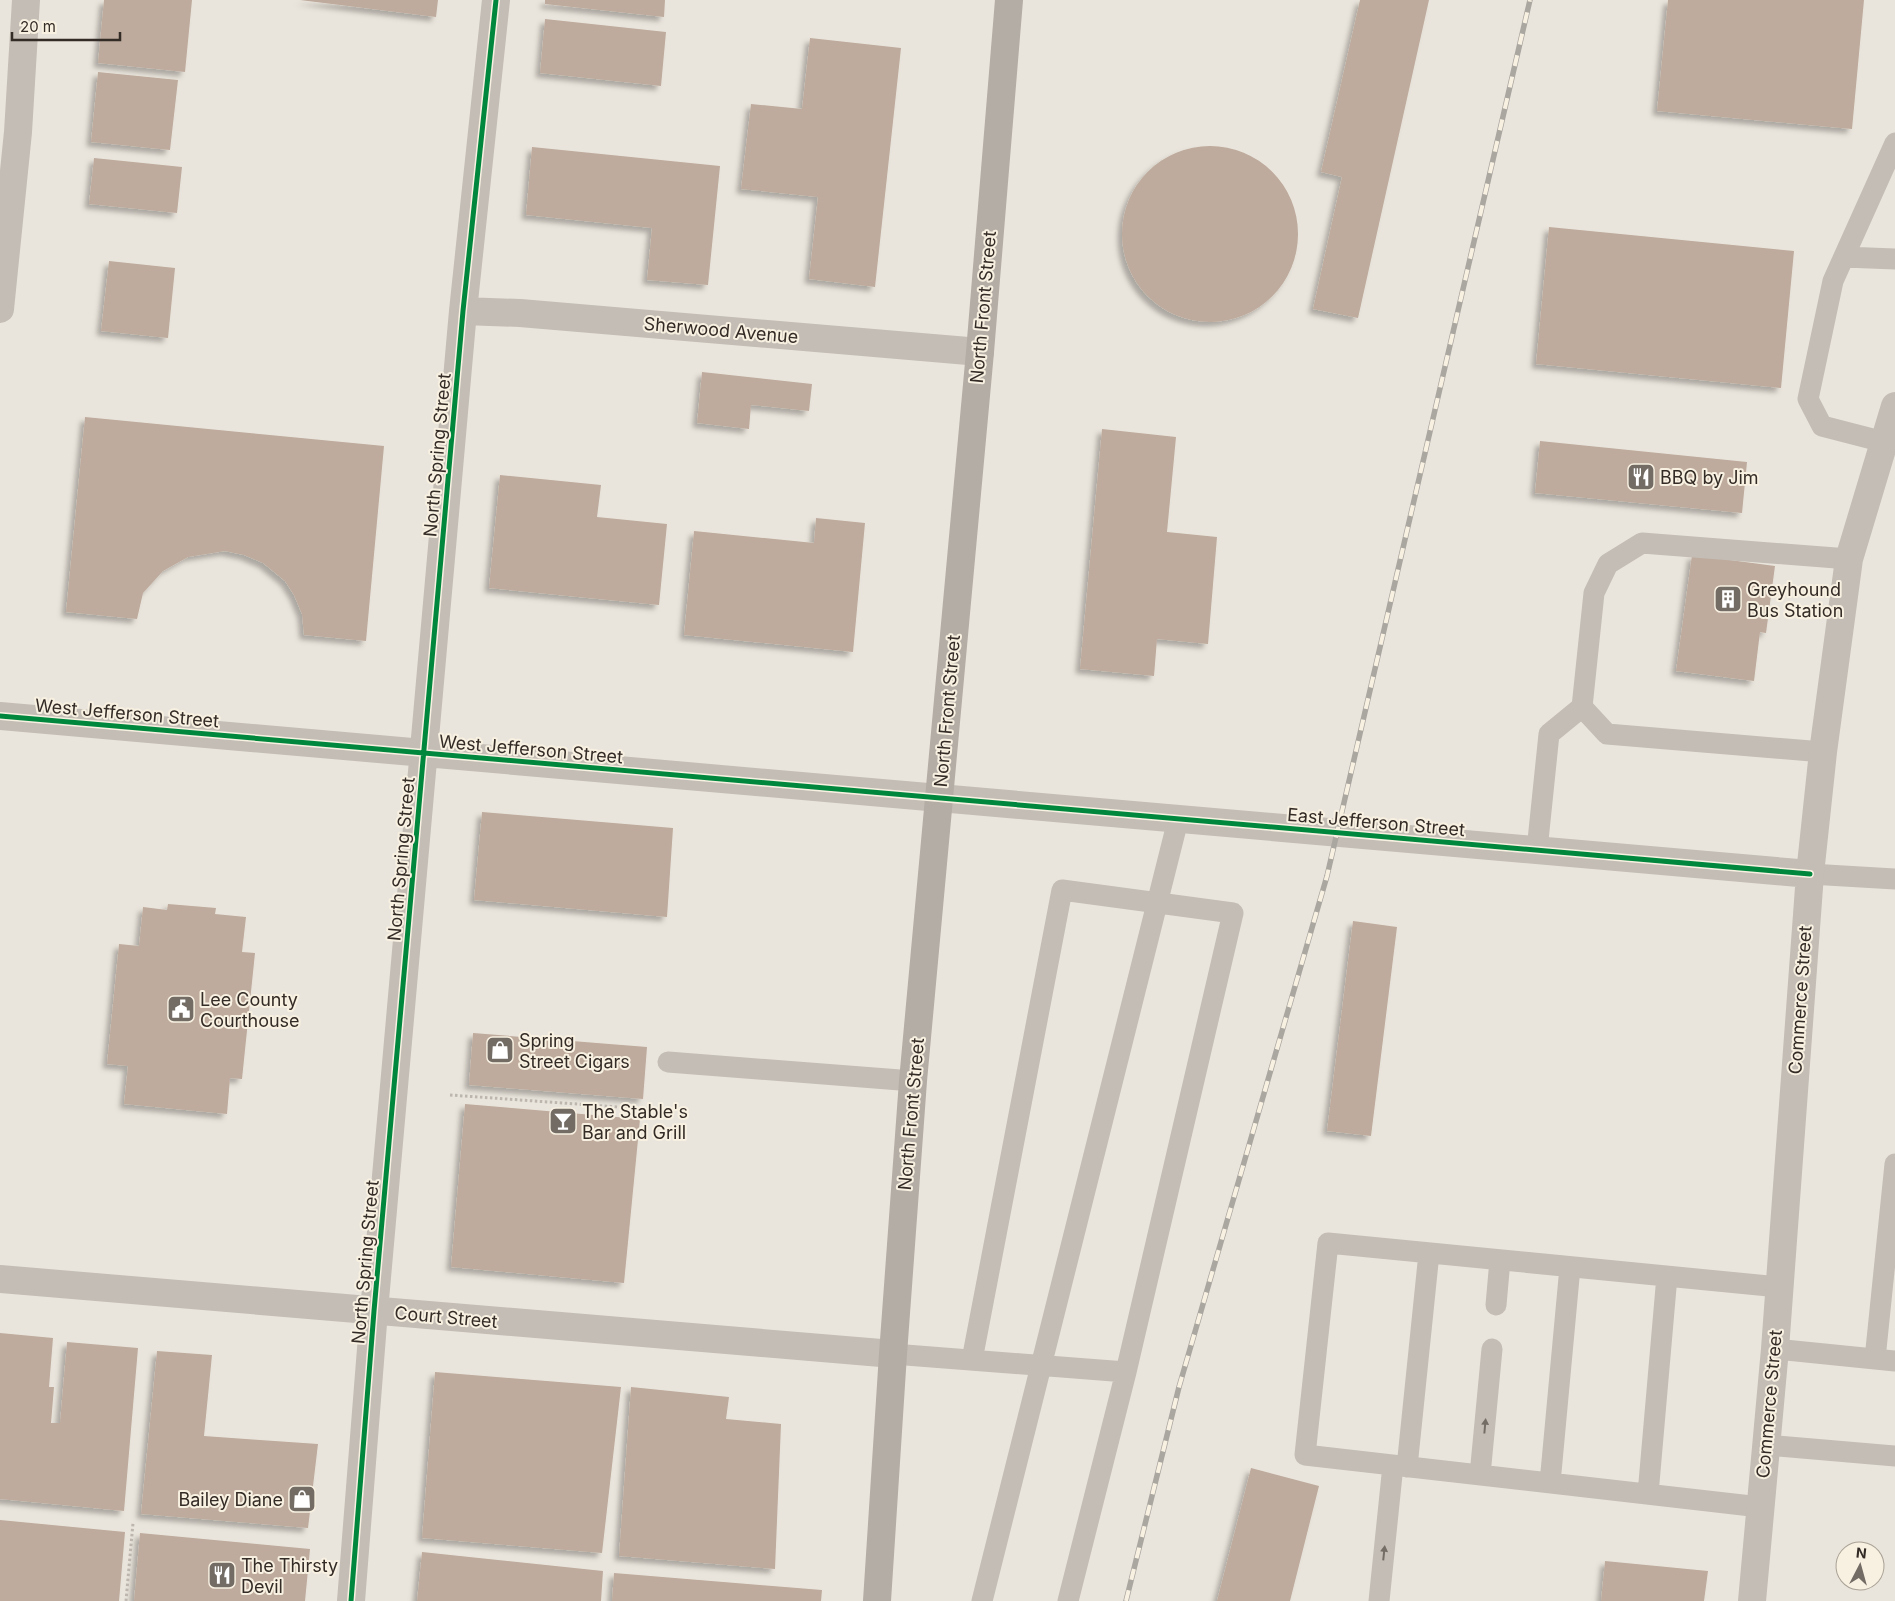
<svg xmlns="http://www.w3.org/2000/svg" width="1895" height="1601" viewBox="0 0 1895 1601" font-family="Inter,sans-serif">
  <style>
    .building { fill: #beab9d; filter: url(#shadow) }
    .lines { fill: none; stroke-linecap: round; stroke-linejoin: round }
    .path { stroke: #bcb6ae; stroke-width: 3; stroke-dasharray: 2.5 2.5; stroke-linecap: butt }
    .lane { stroke: #c3bdb5; stroke-width: 21 }
    .street { stroke: #c3bdb5; stroke-width: 28 }
    .secondary { stroke: #b4ada6; stroke-width: 28 }
    .rail-casing { stroke: #aaa6a0; stroke-width: 5.5 }
    .rail { stroke: #f8f1e2; stroke-width: 4; stroke-dasharray: 11; stroke-linecap: butt }
    .cycleway-casing { stroke: #f8f1e2; stroke-width: 8 }
    .cycleway { stroke: #00873e; stroke-width: 5 }
    .oneway { fill: #746d66 }
    .labels { text-anchor: middle; dominant-baseline: central; stroke-width: 4; stroke-linejoin: round; paint-order: stroke }
    .street-label { font-size: 18px; fill: #332b25; stroke: #f8f1e2 }
    .poi-label { font-size: 18px; fill: #332b25; stroke: #f8f1e2; text-anchor: start }
  </style>
  <defs>
    <filter id="shadow"><feDropShadow dx="-4.5" dy="4.5" stdDeviation="2.5" flood-color="#0004"/></filter>
  </defs>
  <rect width="100%" height="100%" fill="#eae5dc"/>
  <!-- building -->
  <path class="building" d="M104 0H192L185 72 98 63Z
    M300 0H438L436 17Z
    M545 0H665L664 17 545 4Z
    M1360 0H1429L1358 318 1313 309 1342 177 1321 172Z
    M1668 0H1864L1852 129 1657 111Z
    M545 19 666 32 661 86 540 73Z
    M810 38 901 48 875 287 809 279 818 197 741 189 751 104 802 109Z
    M98 72 178 80 170 150 91 142Z
    M1122 234a88 88 0 1 1 176 0a88 88 0 1 1-176 0Z
    M532 147 720 166 708 285 647 280 652 228 526 215Z
    M94 158 182 167 177 213 89 204Z
    M1549 227 1794 251 1781 388 1536 364Z
    M109 261 175 268 168 338 101 331Z
    M702 372 812 384 809 411 751 405 749 429 697 423Z
    M85 417 384 446 366 641 304 635 302 614 294 595 285 581 263 563 244 555 225 551 188 557 163 571 143 593 137 619 66 612Z
    M1102 429 1176 437 1167 532 1217 537 1208 644 1157 639 1154 676 1080 669Z
    M1540 441 1747 462 1742 513 1535 493Z
    M500 475 601 485 597 517 667 524 659 605 489 588Z
    M816 518 865 523 853 652 684 635 694 531 814 543Z
    M1692 555 1775 566 1766 633 1760 632 1754 681 1676 671Z
    M482 812 673 828 667 917 474 900Z
    M168 904 216 908 215 914 246 917 242 952 255 953 242 1079 230 1078 227 1114 124 1104 128 1066 107 1064 119 944 139 946 143 907 167 910Z
    M1353 921 1397 927 1371 1136 1327 1131Z
    M473 1033 647 1047 643 1099 469 1085Z
    M465 1104 640 1119 624 1283 451 1267Z
    M0 1333 53 1338 49 1387H54L51 1423H60L67 1342 138 1348 124 1511 0 1499Z
    M157 1351 212 1355 204 1436 318 1444 308 1528 141 1514Z
    M435 1372 621 1387 602 1553 422 1538Z
    M631 1387 729 1397 726 1419 781 1424 775 1569 619 1556Z
    M1251 1468 1319 1486 1290 1601H1217Z
    M0 1520 125 1532 119 1601H0Z
    M140 1533 310 1549 305 1601H134Z
    M422 1552 603 1571 601 1601H417Z
    M1605 1561 1708 1571 1704 1601H1601Z
    M614 1573 822 1590 821 1601H612Z"/>
  <g class="lines">
    <!-- path -->
    <path class="path" d="M450 1095 661 1110
      M126 1601 133 1523"/>
    <!-- lane -->
    <path class="lane" d="M1844 257 1895 259
      M1884 442 1822 426 1808 399 1833 281 1895 143
      M1823 752 1607 734 1582 707 1594 593 1608 564 1642 543 1849 559
      M1537 850 1549 734 1582 707
      M1810 874 1895 879
      M668 1062 913 1081
      M1496 1305 1500 1260
      M1775 1349 1895 1361
      M893 1354 1126 1372
      M1875 1359 1895 1164
      M972 1360 1062 890 1233 913 1126 1372 1068 1601
      M1766 1445 1895 1456
      M1407 1467 1429 1253
      M1480 1475 1492 1349
      M1550 1483 1570 1267
      M1648 1494 1667 1276
      M1760 1507 1305 1455 1328 1243 1779 1287
      M982 1601 1178 820
      M1379 1601 1393 1465"/>
    <!-- street -->
    <path class="street" d="M0 309 18 132 26 0
      M463 311 520 313 980 352
      M0 716 1810 874
      M0 1279 893 1354
      M351 1601 374 1311 463 311 496 0
      M1752 1601 1775 1349 1810 874 1823 752 1849 559 1895 406"/>
    <!-- secondary -->
    <path class="secondary" d="M877 1601 893 1354 913 1081 980 352 1009 0"/>
    <defs>
      <path id="rail" d="M1126 1601 1179 1387 1327 876 1530 0"/>
    </defs>
    <!-- rail casing -->
    <use href="#rail" class="rail-casing"/>
    <!-- rail -->
    <use href="#rail" class="rail"/>
    <defs>
      <path id="cycleway" d="M0 716 1810 874
        M351 1601 374 1311 463 311 496 0"/>
    </defs>
    <!-- cycleway casing -->
    <use href="#cycleway" class="cycleway-casing"/>
    <!-- cycleway -->
    <use href="#cycleway" class="cycleway"/>
  </g>
  <!-- one-way arrows -->
  <defs><path id="oneway-solid" d="M-6-.8H1V-3.2L6.5 0L1 3.2V.8H-6Z" transform="scale(1.25)"/></defs>
  <g class="oneway">
    <use href="#oneway-solid" transform="translate(1485 1426) rotate(-85)"/>
    <use href="#oneway-solid" transform="translate(1384 1553) rotate(-84)"/>
  </g>
  <!-- icons -->
  <defs>
    <symbol id="restaurant-square" viewBox="-11 -11 22 22"><rect x="-9" y="-9" width="18" height="18" rx="4" fill="#736c65" stroke="#f8f1e2"/><path d="M-5-6h1v4h1v-4h1v4h1v-4h1v5L-1.5 .5V6h-2V.5L-5-1ZM5-6V6H3V1.5H1.5Q1.5-4 5-6Z" fill="#fff"/></symbol>
    <symbol id="building-square" viewBox="-11 -11 22 22"><rect x="-9" y="-9" width="18" height="18" rx="4" fill="#736c65" stroke="#f8f1e2"/><path d="M-4-6H4V6H1V3H-1V6H-4ZM-2.5-4.3h1.7v1.8h-1.7ZM.8-4.3h1.7v1.8H.8ZM-2.5-1h1.7V.8h-1.7ZM.8-1h1.7V.8H.8Z" fill="#fff"/></symbol>
    <symbol id="civic-square" viewBox="-11 -11 22 22"><rect x="-9" y="-9" width="18" height="18" rx="4" fill="#736c65" stroke="#f8f1e2"/><path d="M-.6-6.5H3V-4.5H.6V-3L4-1V1h2V6H-6V1h2V-1L-.6-3ZM-1.2 2.5V6h2.4V2.5Z" fill="#fff"/></symbol>
    <symbol id="shop-square" viewBox="-11 -11 22 22"><rect x="-9" y="-9" width="18" height="18" rx="4" fill="#736c65" stroke="#f8f1e2"/><path d="M-5-2.5h2.3a2.7 3.5 0 0 1 5.4 0H5L5.5 6h-11ZM-1.5-2.5h3a1.5 2.3 0 0 0-3 0Z" fill="#fff"/></symbol>
    <symbol id="bar-square" viewBox="-11 -11 22 22"><rect x="-9" y="-9" width="18" height="18" rx="4" fill="#736c65" stroke="#f8f1e2"/><path d="M-6-5H6L.8 .8V4.5H3.5V6h-7V4.5H-.8V.8Z" fill="#fff"/></symbol>
  </defs>
  <g fill-rule="evenodd">
    <use href="#restaurant-square" x="1625" y="461" width="32" height="32"/>
    <use href="#building-square" x="1712" y="583" width="32" height="32"/>
    <use href="#civic-square" x="165" y="993" width="32" height="32"/>
    <use href="#shop-square" x="484" y="1034" width="32" height="32"/>
    <use href="#bar-square" x="547" y="1105" width="32" height="32"/>
    <use href="#shop-square" x="286" y="1483" width="32" height="32"/>
    <use href="#restaurant-square" x="206" y="1559" width="32" height="32"/>
  </g>
  <g class="labels">
    <!-- street labels -->
    <g class="street-label">
      <text transform="translate(983 307) rotate(-85)">North Front Street</text>
      <text transform="translate(721 330) rotate(5)">Sherwood Avenue</text>
      <text transform="translate(437 455) rotate(-85)">North Spring Street</text>
      <text transform="translate(947 711) rotate(-85)">North Front Street</text>
      <text transform="translate(127 713) rotate(5)">West Jefferson Street</text>
      <text transform="translate(531 749) rotate(5)">West Jefferson Street</text>
      <text transform="translate(1376 822) rotate(5)">East Jefferson Street</text>
      <text transform="translate(401 859) rotate(-85)">North Spring Street</text>
      <text transform="translate(1800 1000) rotate(-86)">Commerce Street</text>
      <text transform="translate(911 1114) rotate(-85)">North Front Street</text>
      <text transform="translate(365 1262) rotate(-85)">North Spring Street</text>
      <text transform="translate(446 1317) rotate(5)">Court Street</text>
      <text transform="translate(1769 1404) rotate(-85)">Commerce Street</text>
    </g>
    <!-- poi labels -->
    <g class="poi-label">
      <text x="1660" y="477">BBQ by Jim</text>
      <text x="1747" y="589">Greyhound<tspan x="1747" dy="21">Bus Station</tspan></text>
      <text x="200" y="999">Lee County<tspan x="200" dy="21">Courthouse</tspan></text>
      <text x="519" y="1040">Spring<tspan x="519" dy="21">Street Cigars</tspan></text>
      <text x="582" y="1111">The Stable's<tspan x="582" dy="21">Bar and Grill</tspan></text>
      <text x="283" y="1499" text-anchor="end">Bailey Diane</text>
      <text x="241" y="1565">The Thirsty<tspan x="241" dy="21">Devil</tspan></text>
    </g>
  </g>
  <!-- north arrow -->
  <g transform="translate(1860 1566) rotate(6)"><circle r="24" fill="#f8f1e2" stroke="#a9a296"/>
  <path d="M0-4L9 19L0 12L-9 19Z" fill="#736c65"/>
  <text y="-8" font-size="14" font-weight="bold" text-anchor="middle" fill="#332b25">N</text>
  </g>
  <!-- scale -->
  <path d="M12 32v8h108v-8" fill="none" stroke="#332b25" stroke-width="2.5"/>
  <text x="20" y="32" font-size="15" fill="#332b25" stroke="#f8f1e2" stroke-width="4" paint-order="stroke">20 m</text>
</svg>
